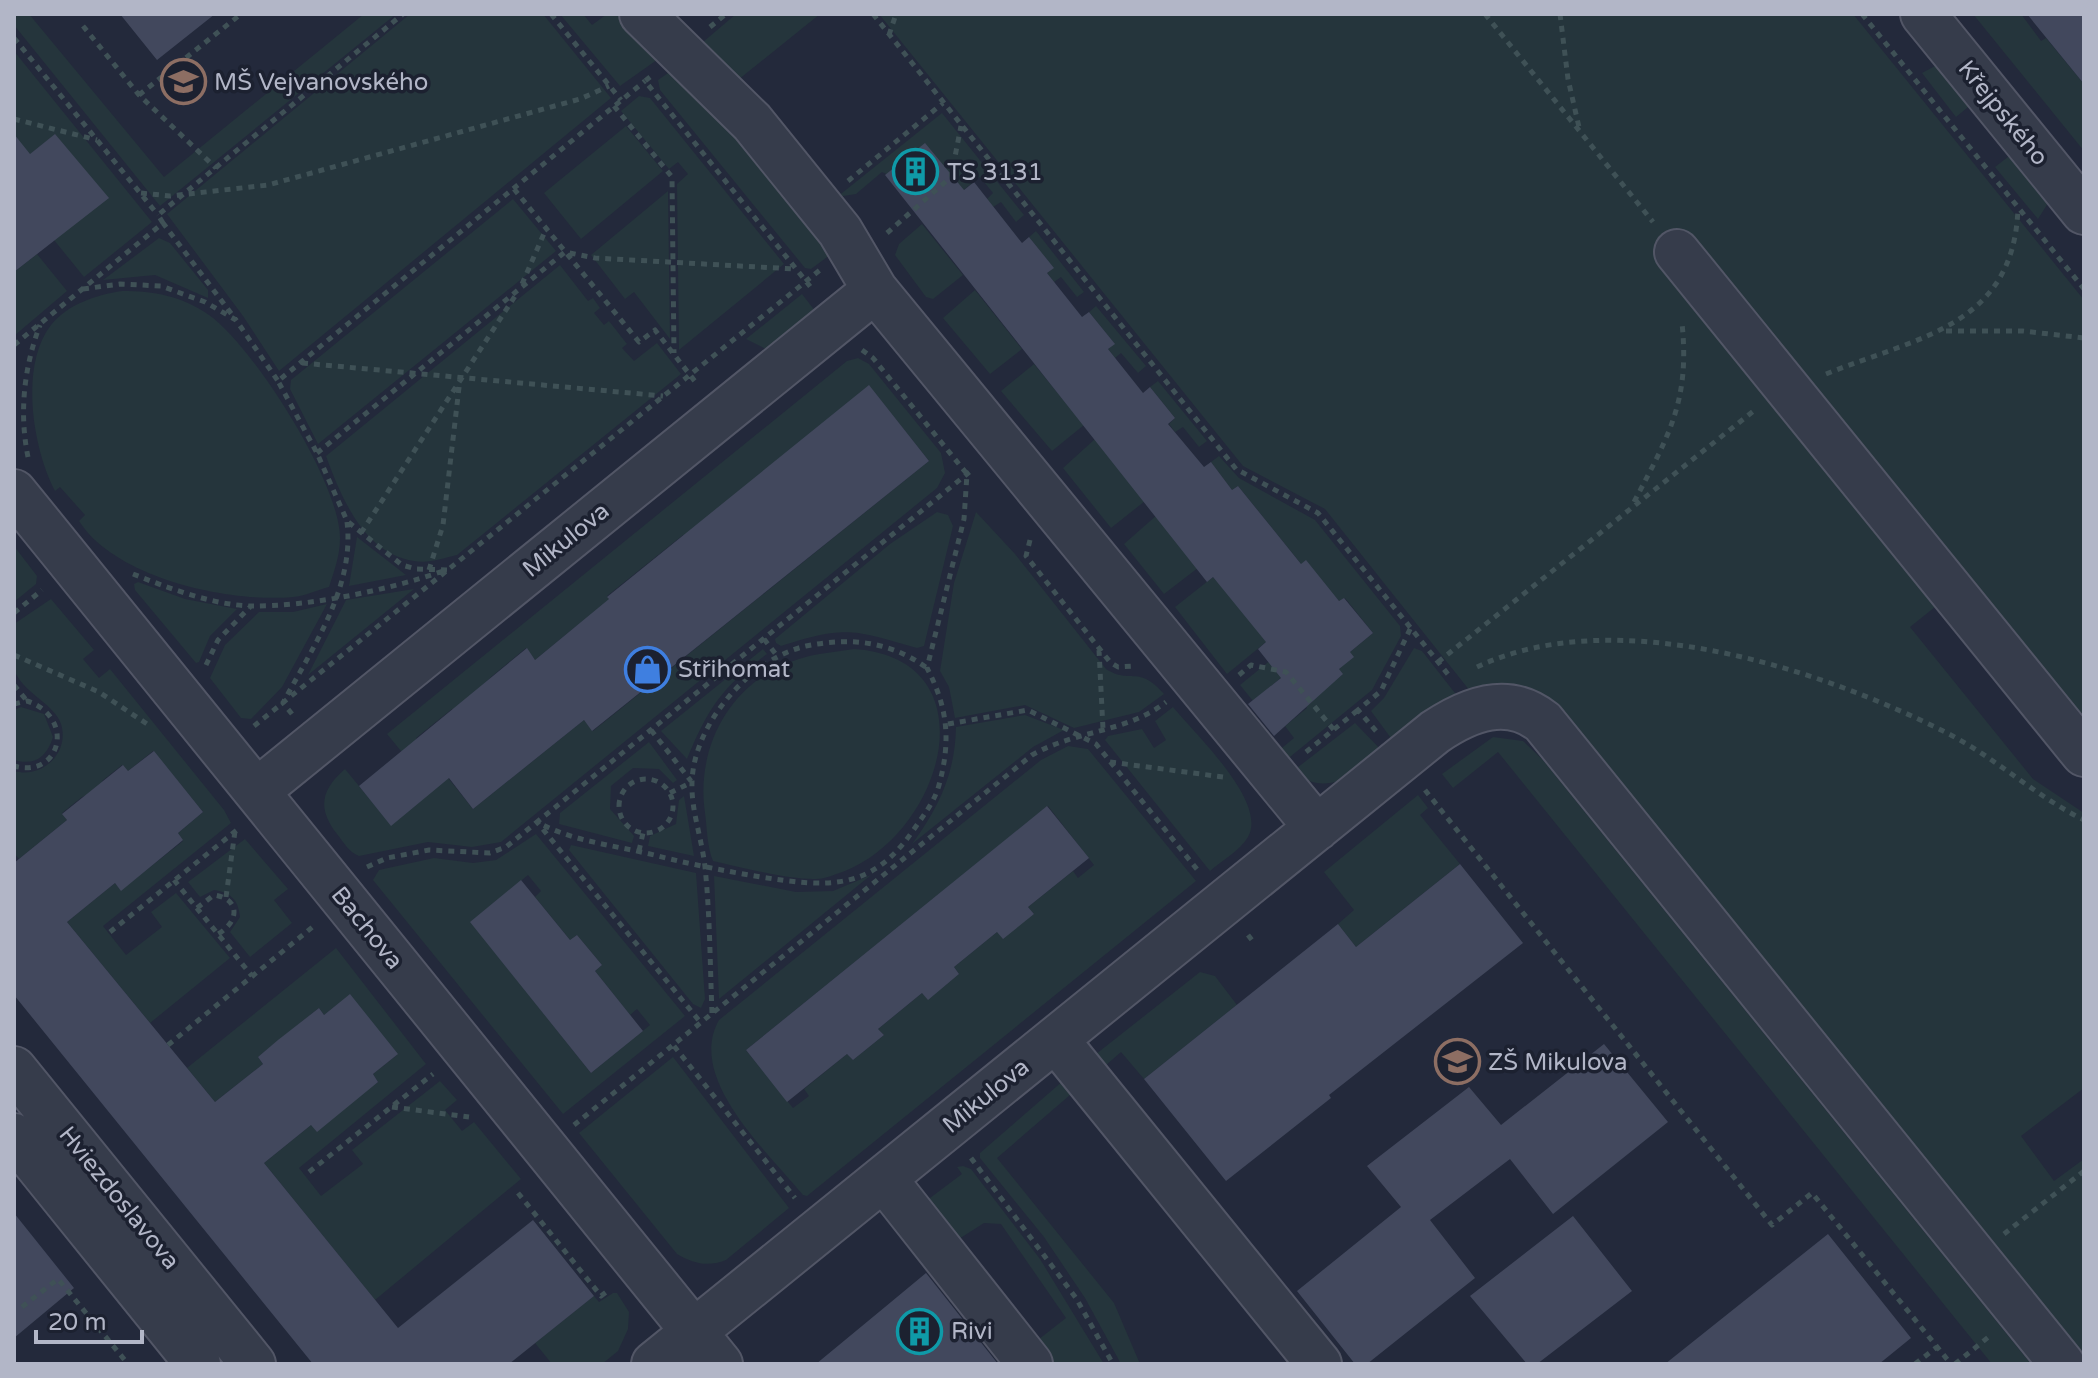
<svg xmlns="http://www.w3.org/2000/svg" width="2098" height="1378" viewBox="0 0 2098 1378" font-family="'Varela Round',sans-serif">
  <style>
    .green { fill: #25353c; fill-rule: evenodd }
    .building { fill: #42485d }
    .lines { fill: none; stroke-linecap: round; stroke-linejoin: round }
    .minor-casing { stroke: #525666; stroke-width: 48 }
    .path { stroke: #3f5156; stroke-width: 5; stroke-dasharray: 6 6; stroke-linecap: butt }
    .minor { stroke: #363c4b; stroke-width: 44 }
    .labels { text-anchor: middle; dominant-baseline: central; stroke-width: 7; stroke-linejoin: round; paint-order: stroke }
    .poi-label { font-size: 24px; fill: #b2b6c7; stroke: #1c2130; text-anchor: start }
    .street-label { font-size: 24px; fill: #b2b6c7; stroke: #1c2130 }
  </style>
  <rect width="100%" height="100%" fill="#23293b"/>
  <!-- green -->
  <path class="green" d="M14 14H29L164 177 364 14H396L160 206 14 25Z
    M410 14H543L611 98 279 371 243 316 167 214Z
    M560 14H583L592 25 607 14H617L661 57 620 86Z
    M736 14H820L733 84 696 48Z
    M879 14H1853L2084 300V723L1940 603 1910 627 2033 779 2084 813V1088L2021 1136 2054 1181 2084 1159V1364L1569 726 1474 696 1325 509 1243 466Z
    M1973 14H2021L2041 41 2046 38 2084 84V151Z
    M14 51 152 222 84 277 54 240 55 135 30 154 14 149Z
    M1937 65 1973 103 1956 117 1922 73Z
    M671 71 729 128 830 255 811 269 805 268 660 90 658 80Z
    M639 96 650 98 784 264 679 350 677 184 688 174 678 162 669 169 621 111Z
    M942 113 1024 215 1016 222 1001 202 993 207 987 199 993 193 980 177 948 202 882 172 856 194 837 197Z
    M626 126 663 171 581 239 544 193Z
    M2013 153 2050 200 2038 219 1995 167Z
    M668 191 670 339 634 292 625 299 591 255Z
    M513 199 556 251 318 444 290 389 291 380Z
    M922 224 963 275 933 299 926 297 895 255 899 244Z
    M1036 231 1084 292 1077 297 1061 277 1054 282 1047 273 1053 268 1029 237Z
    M159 238 170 243 208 290V298L155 275 103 280Z
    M37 254 67 291 14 336V272Z
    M560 265 588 301 593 298 600 308 594 313 604 325 609 321 627 344 622 348 634 361 657 343 681 374 457 555C444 558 428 564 414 561 364 554 341 497 326 456Z
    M975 290 1022 349 990 374 943 318Z
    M122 291C154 291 182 296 209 315 253 346 341 484 340 539 340 555 334 572 329 587 317 590 305 596 293 597 229 603 115 578 79 521L85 515 60 487 55 491C33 449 19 366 51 325 68 304 96 295 122 291Z
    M802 294 819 316 774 353 746 339Z
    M1096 306 1146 366 1138 373 1121 353 1115 358 1108 349 1114 343 1089 312Z
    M858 358 869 364 941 453 945 473 937 488 501 842 472 847 428 842 359 856C349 852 344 843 337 834 317 808 321 790 345 769L391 825 433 790 387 734 847 361ZM869 386 929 461 593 731 584 720 473 809 416 738 452 709 456 713 491 677 526 648 535 660 574 628 615 606 607 596 683 535 690 542Z
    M1034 364 1084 425 1052 451 1001 391Z
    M1158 381 1207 441 1199 447 1183 427 1175 432 1169 424 1175 418 1150 387Z
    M1095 439 1145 501 1111 528 1063 468Z
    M1219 456 1239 478 1315 520 1400 626 1401 636 1372 690 1285 761 1277 752 1294 738 1285 726 1307 708 1282 677 1253 701 1240 685 1282 651 1322 691 1342 675 1339 669 1350 652 1373 633 1345 598 1339 601 1301 564 1238 486 1232 490 1211 462Z
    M937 512 948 515 953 526 924 646 917 648C854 630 846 625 781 646L776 643 775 639 890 544Z
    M976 512 1015 554 1106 669C1131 685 1138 664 1164 694L1139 712 1074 728 1025 705 955 718 949 687 940 671 954 583Z
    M1157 515 1203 564 1164 594 1124 544Z
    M357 537 406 575 349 586Z
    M14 546 37 576 36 584 14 602Z
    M1213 577 1271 638 1227 674 1175 607Z
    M138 582 185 599 237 609 210 636 199 662 196 663 135 590 134 584Z
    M414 589 308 675 346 600Z
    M51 599 94 650 83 659 99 678 110 669 224 810 231 823 103 926 126 955 162 927 151 912 176 893 230 958 150 1023 67 922 115 883 121 890 183 841 178 833 203 812 153 751 128 771 122 765 102 781 107 788 82 797 62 813 67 820 19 859 14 853V771C42 779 70 753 61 724 55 705 27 695 16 674 10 662 14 638 14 624Z
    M327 604 282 687 251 719 241 718 210 678 225 645 259 612H293Z
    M1414 648 1422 651 1462 702 1399 749 1371 711 1384 698Z
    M763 649 767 654C722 687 708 708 687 759L661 731Z
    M854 649C991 658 946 830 845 871 836 874 825 879 816 879 790 880 740 867 713 861 707 847 707 828 705 813 695 746 732 679 799 659 817 653 836 652 854 649Z
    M21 707 44 714 53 737C47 757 35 766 14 760V710Z
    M1173 707C1195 734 1268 802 1248 837 1240 851 1221 861 1210 871L1105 740 1108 736 1142 729 1154 748 1166 740 1155 721Z
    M1025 715 1064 730 1033 747 912 844C939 807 955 774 956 727Z
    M1355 723 1388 757C1359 773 1323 799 1293 771Z
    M1493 737 1523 741 1542 759 2031 1364H1992L1498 752 1453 788 1442 774Z
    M649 742 677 780 673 783 659 769 633 768 611 786 610 809 634 836 632 843 559 824 560 813Z
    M1068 746 1088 749 1196 881 807 1196 803 1195C767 1151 686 1078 719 1020L1041 760ZM1048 806 1094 865 1078 878 1073 871 1028 907 1034 914 997 932 954 967 959 974 928 999 922 993 878 1029 884 1035 853 1060 847 1054 804 1089 809 1096 793 1108 746 1050Z
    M1418 795 1428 808 1420 815 1460 864 1356 947 1338 924 1354 910 1324 872Z
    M684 796 694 856 648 846 650 836 676 824 679 800Z
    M536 834 685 1016 563 1114 373 880 379 870 434 858 473 863 496 860ZM528 875 541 891 535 897 570 940 577 935 602 965 595 971 630 1015 637 1009 650 1025 591 1073 471 922Z
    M245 839 288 889 274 900 292 923 250 957 230 932 240 917C238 899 231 893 214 890L200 897 188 882Z
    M571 845 696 873 705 999 701 1008 693 1004 569 850Z
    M871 875 719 999 714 876 796 892 833 891Z
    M336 948 426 1064 299 1168 321 1196 363 1164 352 1150 440 1081 457 1100 445 1110 462 1131 474 1122 521 1179 375 1300 264 1163 311 1125 378 1082 373 1074 397 1055 350 995 324 1015 319 1008 258 1057 263 1064 215 1102 187 1068Z
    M1200 972 1215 976 1237 1005 1144 1079 1121 1052 1097 1073 1091 1058Z
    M673 1057 789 1208 726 1260C708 1267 694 1264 677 1254L579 1133Z
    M1064 1080 1077 1089 997 1158 1114 1303 1140 1364H1121L1085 1298 1044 1237 980 1158V1153Z
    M963 1166 971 1169 1040 1259 1104 1364H1043L1034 1343 1066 1318 1001 1224 984 1223 951 1244 913 1200 923 1192 930 1198 962 1174 957 1167Z
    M613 1293H617L629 1312 628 1329 618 1351 602 1364H552L535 1343 594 1296 599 1302Z"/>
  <!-- building -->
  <path class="building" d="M120 14H215L157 60Z
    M2027 14H2084V84Z
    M14 134 30 154 55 134 109 198 14 272Z
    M925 143 964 190 974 182 1022 243 1029 237 1054 268 1047 273 1082 317 1089 312 1115 344 1108 349 1143 393 1150 387 1175 418 1168 424 1204 467 1211 462 1232 490 1238 486 1301 564 1306 560 1339 601 1344 598 1373 633 1350 652 1354 657 1339 669 1343 674 1274 736 1248 704 1281 678 1258 649 1266 642 1213 577 1207 582 885 175Z
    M869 385 929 461 592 731 584 720 473 809 449 778 391 826 359 786 527 648 535 660 609 599 607 597Z
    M154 751 203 812 178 833 183 840 121 891 115 883 67 922 215 1102 263 1064 258 1057 278 1040 319 1008 324 1015 350 994 398 1054 373 1074 378 1082 317 1132 311 1125 264 1163 398 1328 533 1220 594 1296 509 1364H313L14 995V863L67 820 62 814 123 765 128 771Z
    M1047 806 1089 858 1028 907 1034 914 1003 939 997 932 954 967 959 974 928 1000 922 993 878 1029 884 1035 853 1060 847 1054 787 1102 746 1050Z
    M1460 864 1523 943 1329 1095 1331 1098 1226 1181 1144 1079 1338 924 1356 947Z
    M521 880 570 940 577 935 602 965 595 971 643 1031 591 1073 470 922Z
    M1604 1044 1668 1122 1553 1214 1510 1159 1430 1220 1475 1278 1367 1364H1355L1297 1291 1401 1207 1367 1166 1469 1087 1501 1125Z
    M14 1213 74 1288 14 1338Z
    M1573 1216 1632 1291 1537 1364H1527L1470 1296Z
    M1828 1234 1911 1338 1879 1364H1665Z
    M926 1273 998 1364H816L885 1307Z"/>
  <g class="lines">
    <defs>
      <path id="minor" d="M642 14 752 122 840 231 875 290 1317 828
        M1923 14 2084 212
        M1677 252 2084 754
        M14 492 720 1364
        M257 791 875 290
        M1056 1040 1319 1364
        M14 1069 253 1364
        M14 1136 198 1364
        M884 1179 1030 1364
        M654 1364 1435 732C1469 709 1508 694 1543 722L2062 1364"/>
    </defs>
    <!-- minor casing -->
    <use href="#minor" class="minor-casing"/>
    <!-- path -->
    <path class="path" d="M551 14 621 100
      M873 14 1236 469 1318 513 1451 678
      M1485 14 1653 222
      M1560 14 1568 79 1579 127
      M1862 14 2084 289
      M83 26 139 95 216 168
      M710 27 726 14
      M889 35 896 14
      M14 38 158 215
      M650 77 645 81 813 290
      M139 95 241 14
      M614 106 672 177 674 353
      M14 119 97 140
      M848 181 943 103
      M514 189 639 342 655 330 697 384
      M141 193 170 196 268 185 580 99 609 86
      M163 223 158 215 403 14
      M887 233 951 177 961 126
      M522 284 546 229
      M83 289 120 284 161 286 205 302 236 320 278 381
      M1946 331H2023L2084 338
      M14 345 163 223 236 320
      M862 350 873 358 967 474 964 519 927 668C948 708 951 741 939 785 934 803 923 816 912 832 870 892 826 887 761 877 725 871 689 864 654 855 614 845 574 842 537 822L967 474 973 469
      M302 363 663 396
      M1826 374C1917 337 2014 327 2018 208
      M317 453 565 252 595 258 795 269
      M28 457C19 413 24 367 40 325
      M1634 502C1669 435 1690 401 1682 323
      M361 533 517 293
      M1030 540 1026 556 1110 662 1118 667 1134 666
      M429 570 443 525 460 379
      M447 570 416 569 402 565 347 521 317 453 278 381 645 81
      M133 574C168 588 213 605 251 606 307 607 389 590 443 571
      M14 613 42 590
      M764 639 778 657
      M1099 650 1103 729
      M14 655 99 692 150 726
      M1438 662 1756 409
      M206 665 218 640 250 607
      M1477 667C1614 602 1818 668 1945 732 1995 757 2035 796 2084 820
      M1239 675 1251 665 1286 672 1334 730
      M14 685 27 701
      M14 704 27 701C76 717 61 779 14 766
      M292 714 283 703C312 648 355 587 347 522
      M948 724 1028 710 1096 744 1200 873
      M254 726 820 270
      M651 730 691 781
      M1376 731 1358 710 1381 691 1411 627
      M1306 752 1358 710
      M1110 762 1223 777
      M619 806a27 27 0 1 1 54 0a27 27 0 1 1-54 0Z
      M1425 790 1772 1225 1812 1193 1951 1364
      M670 793 692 782
      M639 851 643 833
      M367 867 387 858 429 850 490 853 506 847 537 822 701 1023
      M174 880 252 976
      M226 897 235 831
      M197 908 214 895C241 899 239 922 218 934
      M110 932 237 830
      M1248 935 1255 944
      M712 1013C710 964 710 915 705 867 702 839 691 810 692 783 693 724 750 659 806 646 850 637 890 641 927 668
      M168 1045 315 925
      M674 1046 795 1198
      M392 1107 469 1117
      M574 1125 1032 755C1076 730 1126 733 1166 702
      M971 1158 1076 1298 1113 1364
      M309 1172 433 1074
      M518 1193 601 1296 609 1290
      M2004 1234 2084 1171
      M22 1307 58 1279 128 1364
      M1915 1364 1937 1347
      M1955 1364 1991 1335"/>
    <!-- minor -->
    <use href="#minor" class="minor"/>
  </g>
  <!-- icons -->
  <defs>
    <symbol id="school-ring" viewBox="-11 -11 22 22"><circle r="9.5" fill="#1c2130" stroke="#8d6e63" stroke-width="1.5"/><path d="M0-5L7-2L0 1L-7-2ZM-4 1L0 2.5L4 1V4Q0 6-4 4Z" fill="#8d6e63"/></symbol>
    <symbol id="building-ring" viewBox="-11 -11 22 22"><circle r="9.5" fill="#1c2130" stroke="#0f9aa8" stroke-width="1.5"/><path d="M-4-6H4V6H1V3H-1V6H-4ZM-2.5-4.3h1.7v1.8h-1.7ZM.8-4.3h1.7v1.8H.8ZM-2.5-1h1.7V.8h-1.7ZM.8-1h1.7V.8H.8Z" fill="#0f9aa8"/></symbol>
    <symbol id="shop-ring" viewBox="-11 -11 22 22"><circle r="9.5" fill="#1c2130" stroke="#3f7fe0" stroke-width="1.5"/><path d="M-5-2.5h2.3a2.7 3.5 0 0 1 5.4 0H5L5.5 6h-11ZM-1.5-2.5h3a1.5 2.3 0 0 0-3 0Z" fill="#3f7fe0"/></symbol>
  </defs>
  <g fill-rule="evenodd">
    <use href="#school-ring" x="158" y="56" width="51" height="51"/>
    <use href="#building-ring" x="890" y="146" width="51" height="51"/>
    <use href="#shop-ring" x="622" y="644" width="51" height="51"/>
    <use href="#school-ring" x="1432" y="1036" width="51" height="51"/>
    <use href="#building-ring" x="894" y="1306" width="51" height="51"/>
  </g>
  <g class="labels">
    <!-- poi labels -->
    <g class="poi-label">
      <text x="214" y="82">MŠ Vejvanovského</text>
      <text x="947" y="172">TS 3131</text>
      <text x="678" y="669">Střihomat</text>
      <text x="1488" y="1062">ZŠ Mikulova</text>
      <text x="951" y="1331">Rivi</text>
    </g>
    <!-- street labels -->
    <g class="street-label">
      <text transform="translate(2003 113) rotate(51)">Křejpského</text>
      <text transform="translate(566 540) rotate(-39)">Mikulova</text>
      <text transform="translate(367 928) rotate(51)">Bachova</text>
      <text transform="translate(986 1096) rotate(-39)">Mikulova</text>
      <text transform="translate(119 1198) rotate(51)">Hviezdoslavova</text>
    </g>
  </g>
  <!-- border -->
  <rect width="2098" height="1378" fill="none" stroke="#b2b6c7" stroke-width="32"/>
  <!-- scale -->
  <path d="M36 1330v12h106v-12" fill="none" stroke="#b2b6c7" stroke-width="4"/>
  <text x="48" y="1330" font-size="24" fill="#b2b6c7" stroke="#1c2130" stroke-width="6" paint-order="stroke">20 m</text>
</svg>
